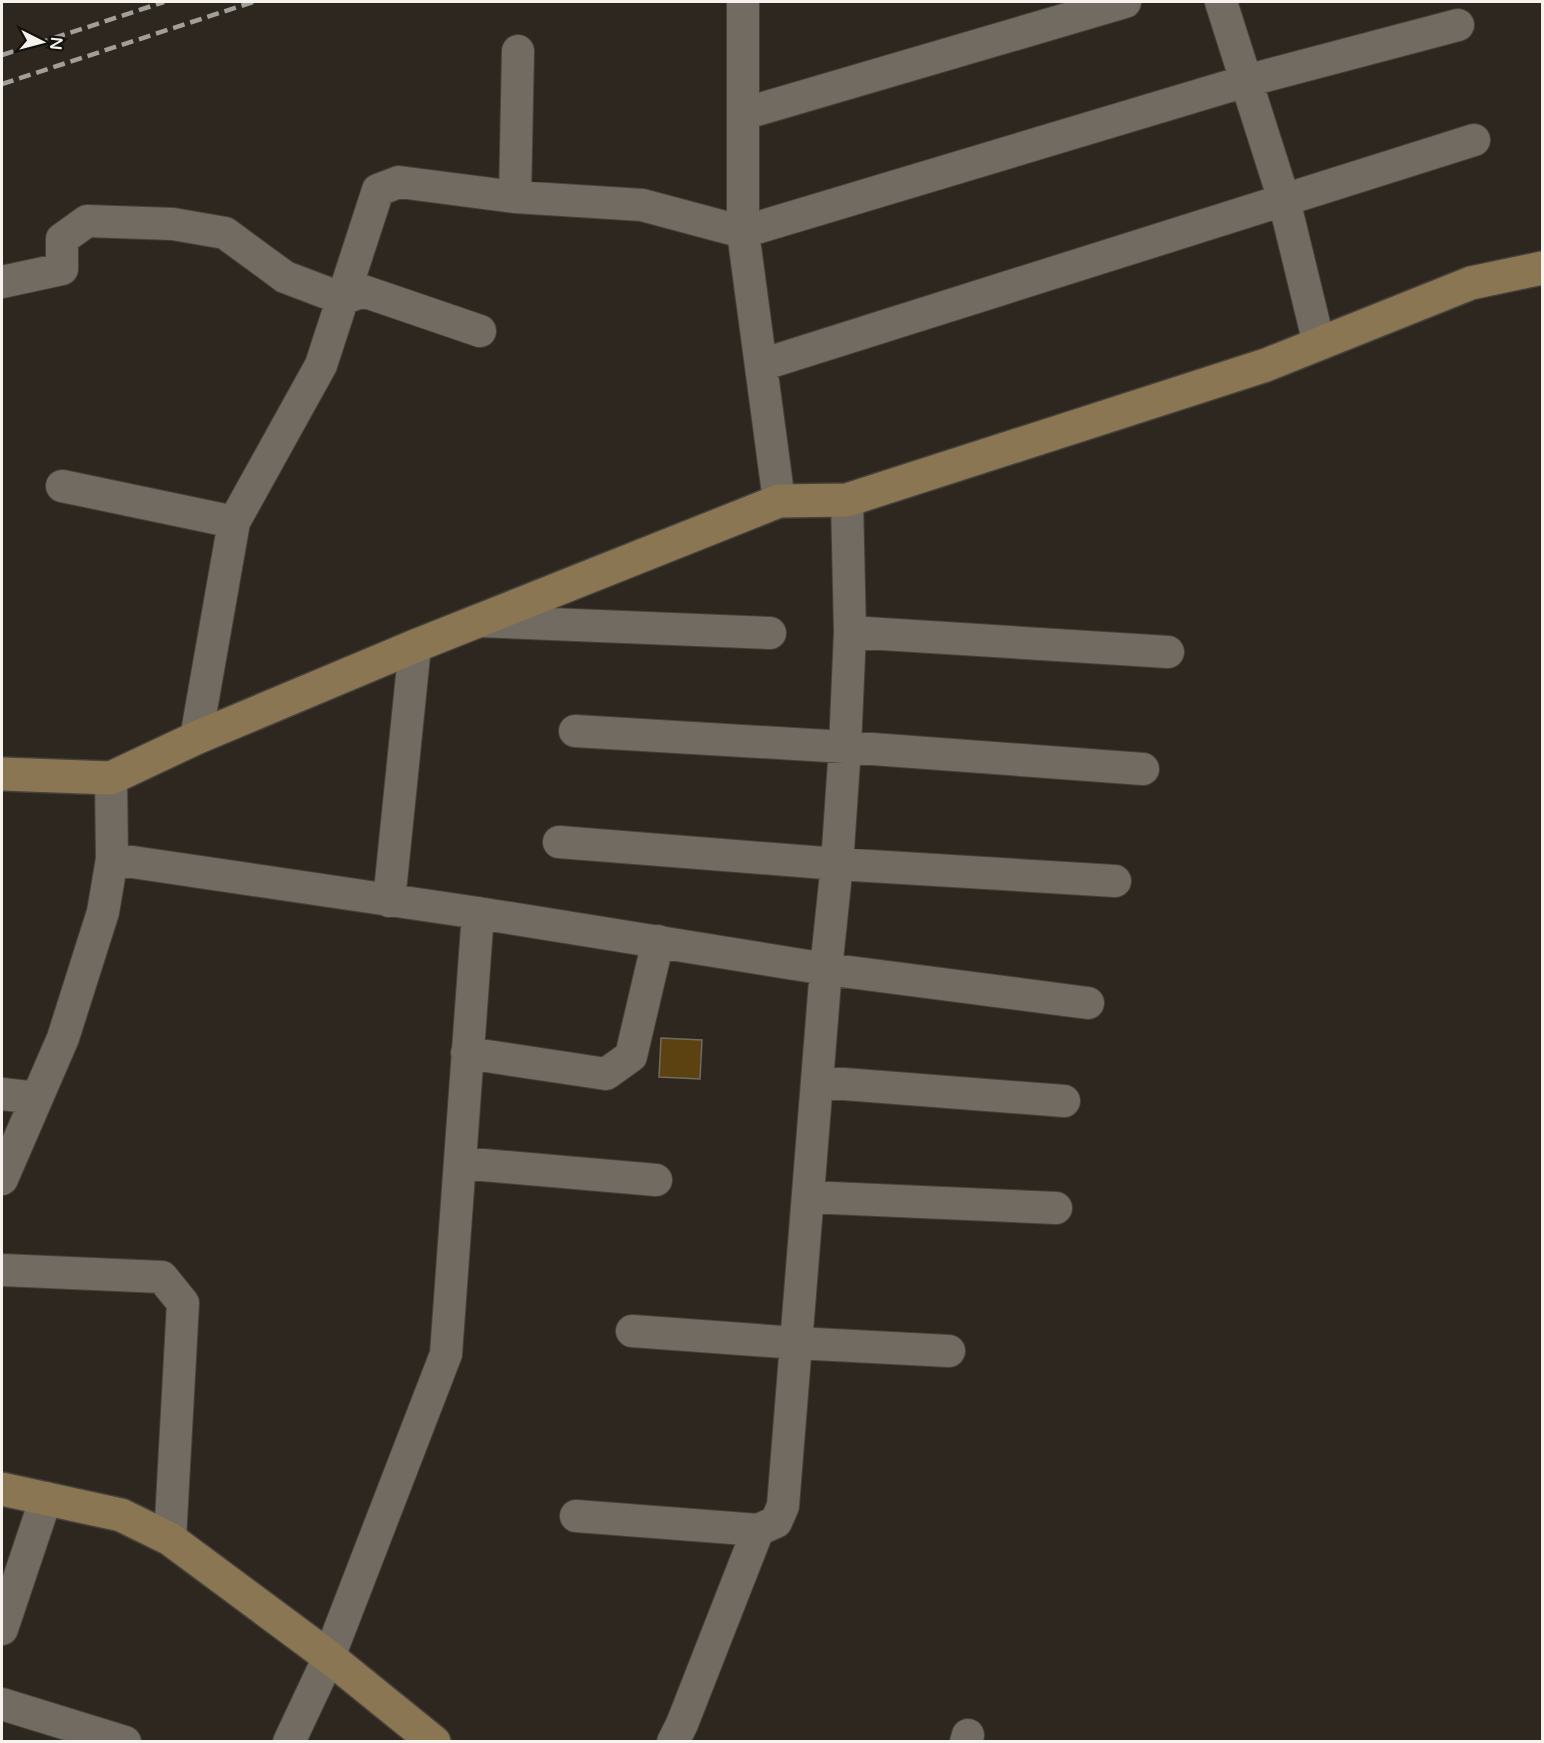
<svg xmlns="http://www.w3.org/2000/svg" width="1544" height="1743" viewBox="0 0 1544 1743" font-family="'Varela Round',sans-serif">
  <style>
    .building { fill: #5d4211; stroke: #716a61; stroke-width: 1.5 }
    .lines { fill: none; stroke-linecap: round; stroke-linejoin: round }
    .street-casing { stroke: #46423b; stroke-width: 34 }
    .secondary-casing { stroke: #46423b; stroke-width: 36 }
    .street { stroke: #716b61; stroke-width: 32 }
    .secondary { stroke: #8a7652; stroke-width: 33 }
    .rail { stroke: #a39f98; stroke-width: 4.5; stroke-dasharray: 12 6; stroke-linecap: butt }
  </style>
  <rect width="100%" height="100%" fill="#2d271f"/>
  <!-- building -->
  <path class="building" d="M661 1038 702 1040 700 1079 659 1077Z"/>
  <g class="lines">
    <defs>
      <path id="street" d="M743 2V232L779 501
        M1221 2 1284 200 1319 344
        M743 114 1125 2
        M515 197 518 51
        M2 282 62 269V239L87 221 173 224 225 233 285 277 343 299 363 291 480 331
        M761 365 1474 140
        M62 486 234 522
        M477 621 770 633
        M850 632 1168 652
        M575 731 845 747 1143 769
        M196 738 234 522 321 365 378 190 399 182 515 197 642 205 743 232 1246 81 1458 25
        M559 842 837 864 1115 881
        M112 859 478 913 826 969 1088 1003
        M389 901 415 646
        M467 1053 606 1074 631 1056 658 941
        M818 1082 1064 1101
        M2 1094 37 1098
        M460 1163 656 1180
        M2 1179 63 1038 103 912 112 859 111 778
        M808 1197 1056 1208
        M2 1270 162 1277 183 1303 170 1539
        M632 1331 796 1343 949 1351
        M576 1516 758 1530 776 1522 783 1506 826 969 837 864 845 747 850 632 847 500
        M2 1629 46 1498
        M2 1704 125 1742
        M289 1742 329 1657 446 1354 478 913
        M673 1742 682 1724 758 1530
        M966 1742 968 1735"/>
      <path id="secondary" d="M2 774 111 778 196 738 415 646 779 501 847 500 1266 365 1471 283 1542 268
        M2 1489 121 1515 170 1539 329 1657 434 1742"/>
    </defs>
    <!-- street casing -->
    <use href="#street" class="street-casing"/>
    <!-- secondary casing -->
    <use href="#secondary" class="secondary-casing"/>
    <!-- street -->
    <use href="#street" class="street"/>
    <!-- secondary -->
    <use href="#secondary" class="secondary"/>
    <!-- rail -->
    <path class="rail" d="M2 55 164 2
      M2 84 253 2"/>
  </g>
  <!-- border -->
  <rect width="1544" height="1743" fill="none" stroke="#f6f2ed" stroke-width="6"/>
  <!-- north arrow -->
  <g transform="translate(42 42) rotate(96)" stroke="#13110d" stroke-width="4.5" paint-order="stroke">
  <path d="M0-4.5L10 22L0 15L-10 22Z" fill="#f6f2ed"/>
  <text y="-9" font-size="16" font-weight="bold" text-anchor="middle" fill="#f6f2ed">N</text>
  </g>
</svg>
